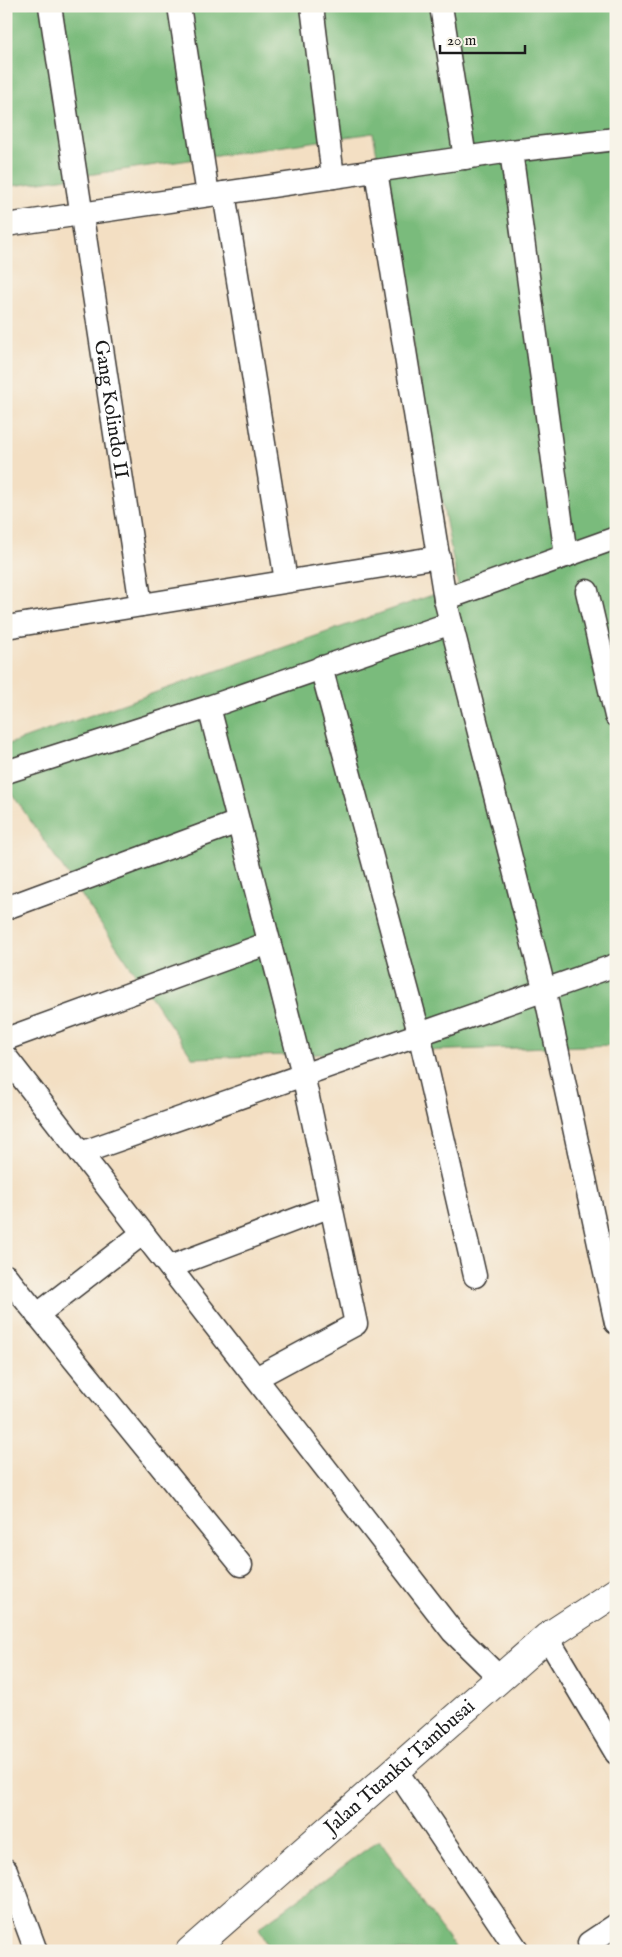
<svg xmlns="http://www.w3.org/2000/svg" width="622" height="1957" viewBox="0 0 622 1957" font-family="'IM FELL English',serif">
  <style>
    .forest { fill: #7abb7c; stroke: #4b6c4c }
    .lines { fill: none; stroke-linecap: round; stroke-linejoin: round }
    .street-casing { stroke: #3c3935; stroke-width: 25 }
    .secondary-casing { stroke: #3c3935; stroke-width: 30 }
    .street { stroke: #fff; stroke-width: 22 }
    .secondary { stroke: #fff; stroke-width: 28 }
    .labels { text-anchor: middle; dominant-baseline: central; stroke-width: 4; stroke-linejoin: round; paint-order: stroke }
    .street-label { font-size: 20px; fill: #1c1c1c; stroke: #f7f3e8 }
  </style>
  <rect width="100%" height="100%" fill="#f7f3e8"/>
  <filter id="ink" filterUnits="userSpaceOnUse"><feTurbulence type="fractalNoise" baseFrequency=".02" numOctaves="2"/><feDisplacementMap in="SourceGraphic" scale="10" xChannelSelector="R" yChannelSelector="G"/><feConvolveMatrix kernelMatrix="1 2 1 2 8 2 1 2 1" color-interpolation-filters="sRGB"/></filter>
  <filter id="wash" filterUnits="userSpaceOnUse"><feTurbulence type="fractalNoise" baseFrequency=".0096" numOctaves="4" result="noise"/><feDisplacementMap in="SourceGraphic" scale="20" xChannelSelector="R" yChannelSelector="G"/><feGaussianBlur stdDeviation="1.12" result="paint"/><feColorMatrix in="noise" values="0 0 0 0 0 0 0 0 0 0 0 0 0 0 0 0 0 1.4 0 .05"/><feComposite in="paint" operator="in"/></filter>
  <g filter="url(#wash)">
    <rect width="100%" height="100%" fill="#f3dfc3"/>
    <!-- forest -->
    <path class="forest" d="M6 6H616V1045L193 1058 6 785V745L458 586 373 133 6 187Z
      M379 1840 457 1951H271L259 1928Z"/>
  </g>
  <g filter="url(#ink)">
    <g class="lines">
      <defs>
        <g id="street">
          <path id="s1" d="M50 6 141 605"/>
          <path d="M179 6 208 195"/>
          <path d="M312 6 333 177"/>
          <path d="M441 6 465 158"/>
          <path d="M511 151 566 556"/>
          <path d="M376 171 445 599 544 988 616 1323"/>
          <path d="M224 193 286 581"/>
          <path d="M6 225 511 151 616 139"/>
          <path d="M587 591 616 716"/>
          <path d="M445 599 616 538"/>
          <path d="M6 627 439 557"/>
          <path d="M321 667 419 1033 475 1276"/>
          <path d="M209 707 303 1074 356 1324 256 1378"/>
          <path d="M6 772 209 707 451 623"/>
          <path d="M6 908 238 822"/>
          <path d="M6 1039 269 943"/>
          <path d="M6 1057 453 1632 500 1678"/>
          <path d="M81 1153 616 965"/>
          <path d="M170 1267 331 1206"/>
          <path d="M6 1276 241 1565"/>
          <path d="M37 1315 143 1233"/>
          <path d="M547 1637 616 1753"/>
          <path d="M396 1770 518 1951"/>
          <path d="M6 1870 36 1951"/>
          <path d="M589 1943 616 1925"/>
        </g>
        <g id="secondary">
          <path id="s2" d="M190 1951 547 1637 616 1592"/>
        </g>
      </defs>
      <!-- street casing -->
      <use href="#street" class="street-casing"/>
      <!-- secondary casing -->
      <use href="#secondary" class="secondary-casing"/>
      <!-- street -->
      <use href="#street" class="street"/>
      <!-- secondary -->
      <use href="#secondary" class="secondary"/>
    </g>
  </g>
  <g class="labels">
    <!-- street labels -->
    <g class="street-label">
      <text stroke="none"><textPath href="#s1" startOffset="408">Gang Kolindo II</textPath></text>
      <text stroke="none"><textPath href="#s2" startOffset="279">Jalan Tuanku Tambusai</textPath></text>
    </g>
  </g>
  <!-- margin -->
  <rect width="622" height="1957" fill="none" stroke="#f7f3e8" stroke-width="25"/>
  <!-- scale -->
  <path d="M440 45v8h85v-8" fill="none" stroke="#1c1c1c" stroke-width="2.5"/>
  <text x="447" y="45" font-size="15" fill="#1c1c1c" stroke="#f7f3e8" stroke-width="4" paint-order="stroke">20 m</text>
</svg>
